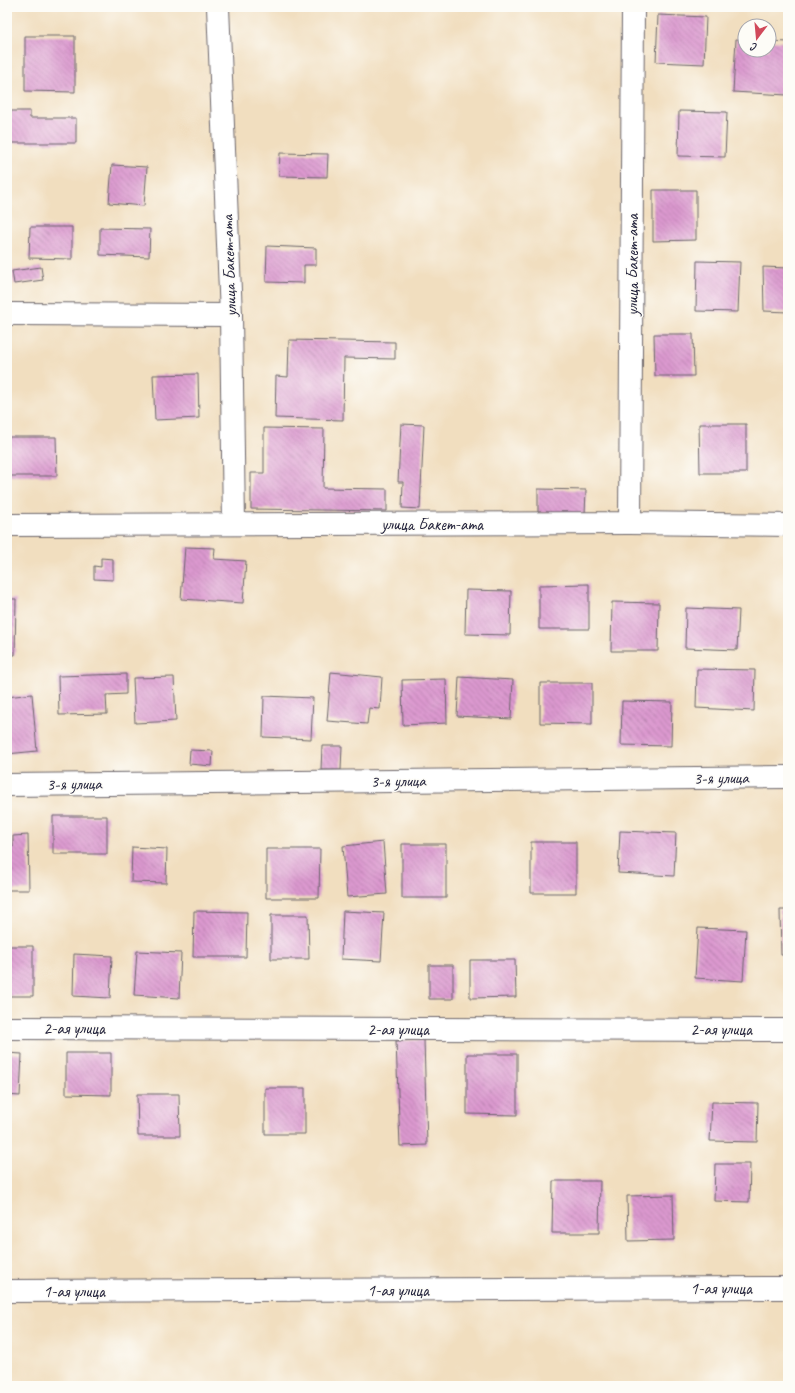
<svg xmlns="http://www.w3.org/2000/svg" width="795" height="1393" viewBox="0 0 795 1393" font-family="Caveat,sans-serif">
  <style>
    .building { fill: url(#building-back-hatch) }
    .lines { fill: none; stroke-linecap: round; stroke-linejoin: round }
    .minor-casing { stroke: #6a6469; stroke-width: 24 }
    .minor { stroke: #fff; stroke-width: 22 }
    .labels { text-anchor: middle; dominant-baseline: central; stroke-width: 3; stroke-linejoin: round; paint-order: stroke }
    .street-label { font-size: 17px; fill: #22223b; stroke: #fdfcf7 }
  </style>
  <defs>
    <pattern id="building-back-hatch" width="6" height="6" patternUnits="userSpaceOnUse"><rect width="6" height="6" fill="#db99cf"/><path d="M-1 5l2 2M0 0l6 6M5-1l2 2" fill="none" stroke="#b17ca9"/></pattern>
  </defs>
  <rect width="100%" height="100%" fill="#fdfcf7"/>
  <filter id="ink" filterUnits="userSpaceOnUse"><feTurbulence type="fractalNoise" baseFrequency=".025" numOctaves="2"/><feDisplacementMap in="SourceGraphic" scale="8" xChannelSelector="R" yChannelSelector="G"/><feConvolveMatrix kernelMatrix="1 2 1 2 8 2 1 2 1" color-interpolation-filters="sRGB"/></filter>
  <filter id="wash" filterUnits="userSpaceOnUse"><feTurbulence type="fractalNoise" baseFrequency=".012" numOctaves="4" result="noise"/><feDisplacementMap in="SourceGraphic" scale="16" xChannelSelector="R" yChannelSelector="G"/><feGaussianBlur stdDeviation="0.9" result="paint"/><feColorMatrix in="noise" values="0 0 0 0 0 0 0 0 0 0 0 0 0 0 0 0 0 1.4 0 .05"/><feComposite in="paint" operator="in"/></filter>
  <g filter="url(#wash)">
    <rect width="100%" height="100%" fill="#f1debf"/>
    <g id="blocks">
      <!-- building -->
      <path class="building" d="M658 15 706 17 704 64 656 62Z
        M25 36H75V92L25 91Z
        M736 39 745 40V50H769V41L788 42 787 95 733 92Z
        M8 111H30V118H76V143H8Z
        M679 111 727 112 725 157 678 156Z
        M280 153 328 154 327 177 279 176Z
        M112 165 147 167 144 206 109 203Z
        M653 190H696V240L653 241Z
        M30 227H72V259L29 258Z
        M100 228 150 229 149 257 100 255Z
        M267 246 316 248V265H304V283L266 282Z
        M697 261 740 262 738 312 696 311Z
        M41 267 43 280 14 284 12 271Z
        M763 267 788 268V312L764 311Z
        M654 334H693L694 376H655Z
        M289 340 395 342V359L344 358 343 420 275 418 276 376 288 377Z
        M198 374 199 418 155 420 153 375Z
        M401 424 424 425 420 509 402 508 403 482H398Z
        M699 424H746V473H700Z
        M264 428 324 429 323 488 387 489V511L251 509V473H264Z
        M7 437H56L57 476H7Z
        M538 489 586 490 585 514 538 513Z
        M185 547 215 548 214 559 246 561 243 603 181 599Z
        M101 558 113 559V580L94 579V566L101 567Z
        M589 584V629H539V585Z
        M466 590 511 591 510 635 465 634Z
        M7 599H16L15 655H7Z
        M612 602 659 603 658 651H611Z
        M686 608 739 610 737 650 685 648Z
        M697 669 755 670 754 711 696 708Z
        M331 672 382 677 380 709 369 708 367 724 327 721Z
        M126 674V694L106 695 107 714 59 715 58 676Z
        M174 677 176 721 135 723 133 678Z
        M459 677 513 680 511 719 457 716Z
        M446 679 447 723 403 725 402 680Z
        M540 683H592V724L540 723Z
        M32 694 37 751 7 754V697Z
        M264 696 313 698 311 739 263 737Z
        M622 701 672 702 671 746 621 745Z
        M322 746H342L341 770H321Z
        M190 750 213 751 212 766 189 764Z
        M53 816H107V854H53Z
        M620 831 676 833 674 876 618 873Z
        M28 835 29 890H7V847H13V836Z
        M383 842 387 894 347 897 343 846Z
        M531 842H576V893H531Z
        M402 844H446V898H402Z
        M132 847 167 849 166 883 131 882Z
        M266 849H320L319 898H266Z
        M780 910H788V955H781Z
        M194 911 247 912 246 957H193Z
        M343 911 384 913 381 961 341 959Z
        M271 915H308L309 959H271Z
        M698 928 746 930 743 981 695 978Z
        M7 946H33V996H7Z
        M137 951 181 953 179 998 134 995Z
        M74 954 112 956 110 998 73 996Z
        M470 960H515L516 997 470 998Z
        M429 965H453V999H429Z
        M424 1040 427 1145 400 1146 396 1041Z
        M7 1053 22 1054 20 1096 7 1095Z
        M66 1053H111V1095L66 1094Z
        M467 1054H517V1115L467 1114Z
        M265 1088H305V1134H265Z
        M137 1094H179L180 1136H138Z
        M712 1102 758 1103 757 1142 710 1141Z
        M715 1164H750L749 1202 714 1201Z
        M553 1181H600L599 1233H552Z
        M673 1195 674 1240 628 1241 627 1196Z"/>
    </g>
  </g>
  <g filter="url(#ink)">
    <use href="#blocks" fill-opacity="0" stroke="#6a6469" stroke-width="1"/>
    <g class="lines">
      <defs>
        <path id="minor" d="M218 7 231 315 234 524
          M7 314 231 315
          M630 523 633 7
          M7 525 630 523 788 525
          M7 785 788 777
          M7 1028 788 1030
          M7 1291 788 1288"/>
      </defs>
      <!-- minor casing -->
      <use href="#minor" class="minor-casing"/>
      <!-- minor -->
      <use href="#minor" class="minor"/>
    </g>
  </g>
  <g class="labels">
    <!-- street labels -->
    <g class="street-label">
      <text transform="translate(632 265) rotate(-90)">улица Бакет-ата</text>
      <text transform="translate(229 266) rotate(-92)">улица Бакет-ата</text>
      <text x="432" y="524">улица Бакет-ата</text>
      <text transform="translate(721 778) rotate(-1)">3-я улица</text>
      <text transform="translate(398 781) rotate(-1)">3-я улица</text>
      <text transform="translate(74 784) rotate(-1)">3-я улица</text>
      <text x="74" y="1028">2-ая улица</text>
      <text x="398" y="1029">2-ая улица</text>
      <text x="721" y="1029">2-ая улица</text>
      <text x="721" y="1288">1-ая улица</text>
      <text x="398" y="1290">1-ая улица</text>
      <text x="74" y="1291">1-ая улица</text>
    </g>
  </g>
  <!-- margin -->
  <rect width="795" height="1393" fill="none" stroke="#fdfcf7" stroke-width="24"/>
  <!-- north arrow -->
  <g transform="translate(757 38) rotate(196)"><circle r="19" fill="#fdfcf7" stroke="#a5a5ac"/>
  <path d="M0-3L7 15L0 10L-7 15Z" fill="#d1495b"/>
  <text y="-6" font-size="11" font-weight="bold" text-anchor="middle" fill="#22223b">С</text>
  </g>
</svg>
